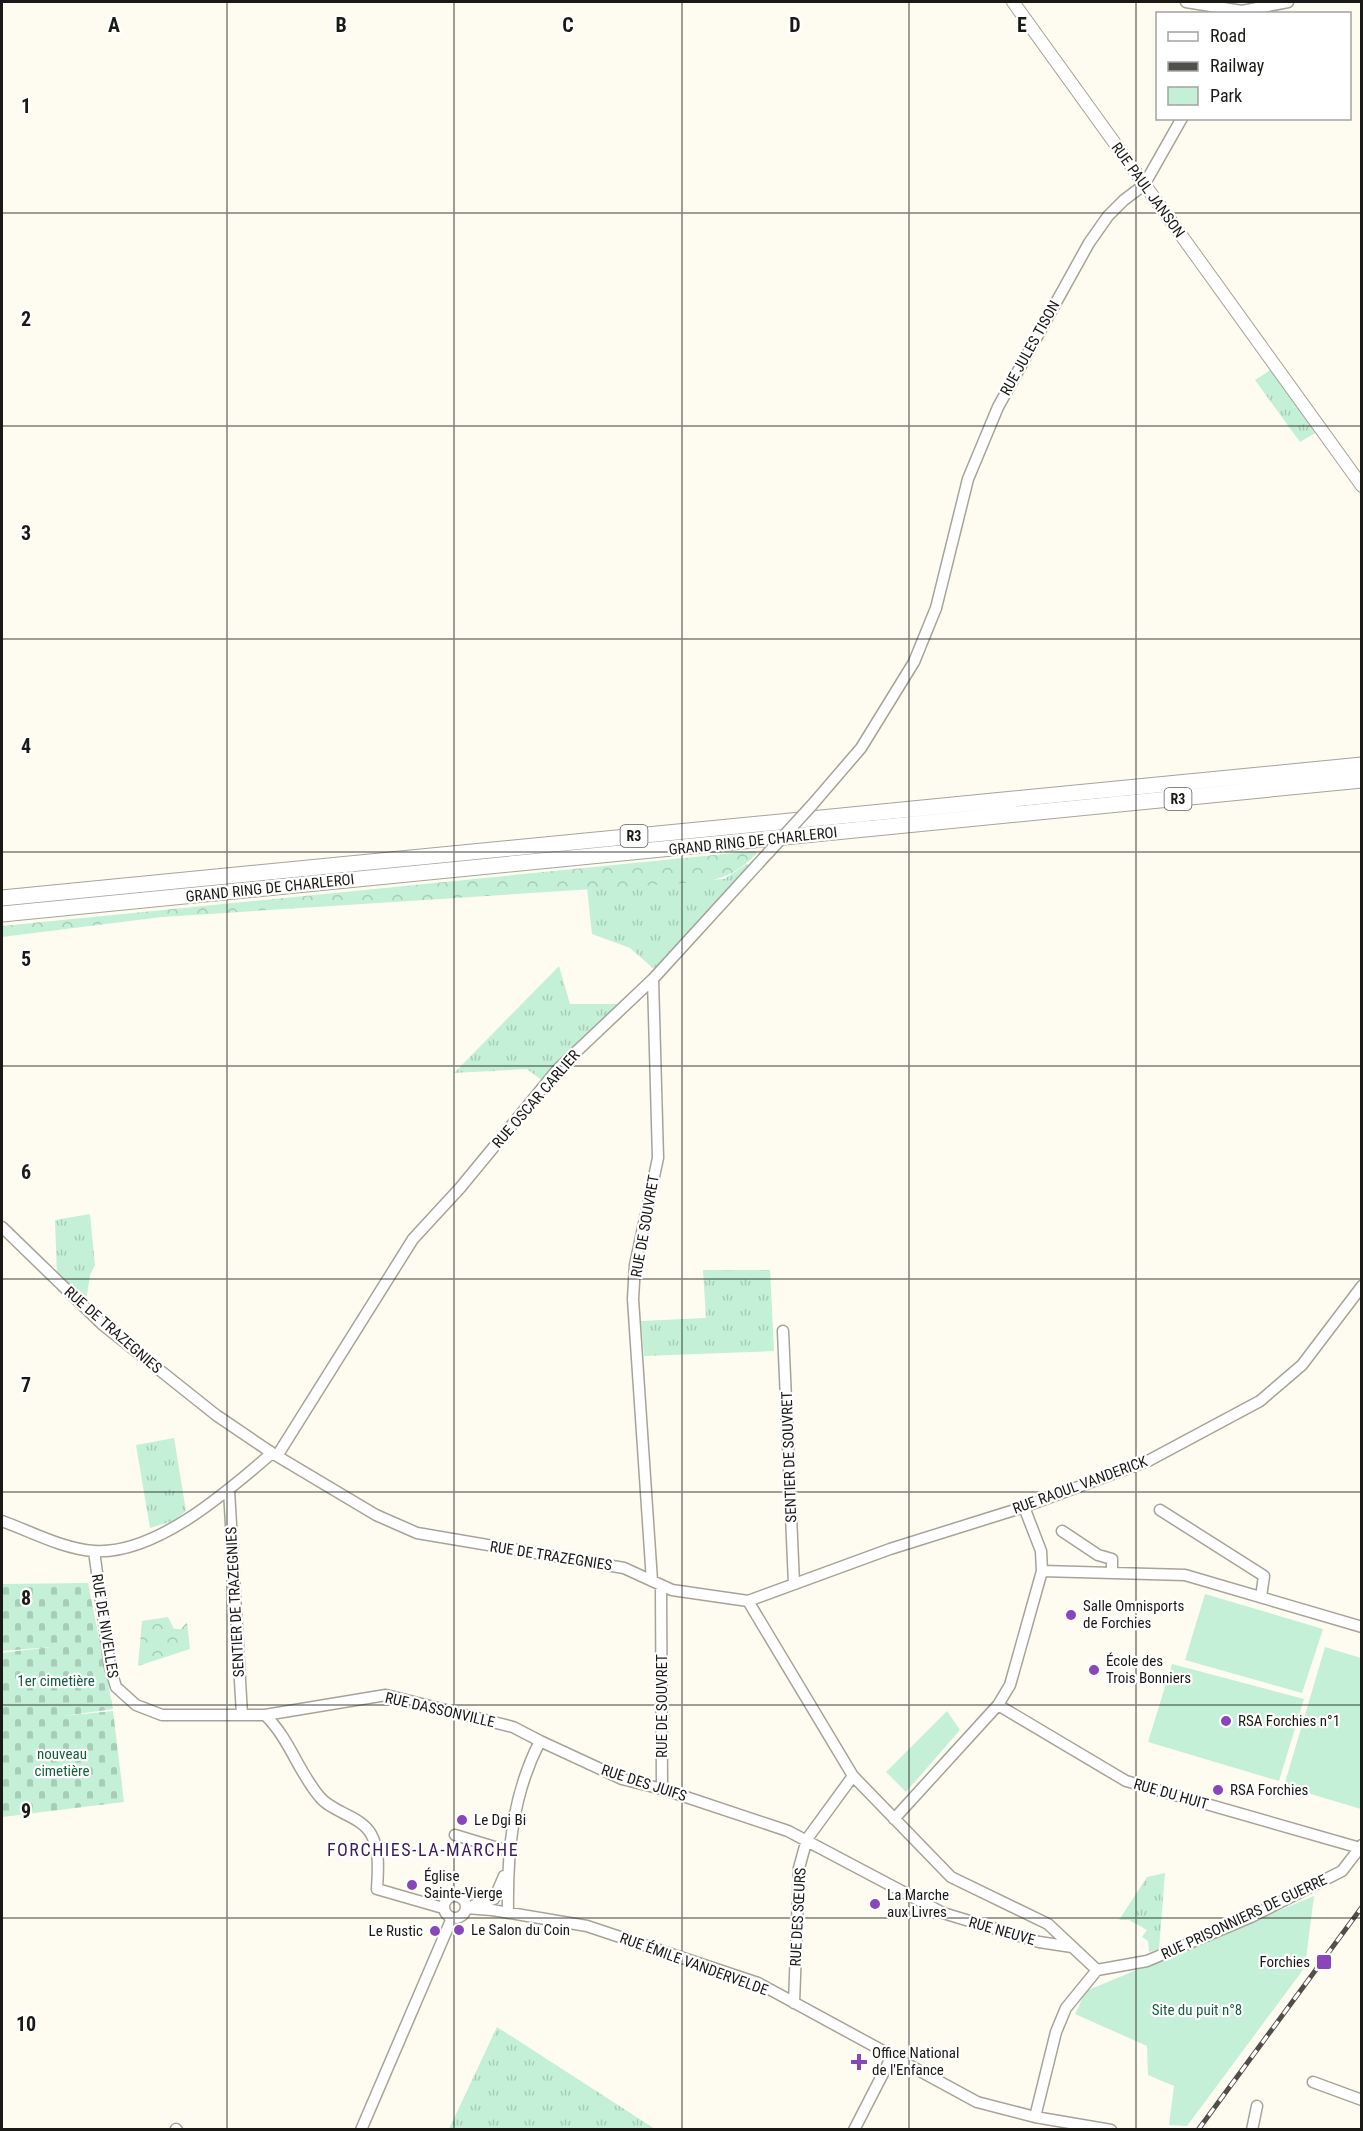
<svg xmlns="http://www.w3.org/2000/svg" width="1363" height="2131" viewBox="0 0 1363 2131" font-family="'Roboto Condensed',sans-serif">
  <style>
    .grass { fill: url(#grass-tufts) }
    .forest { fill: url(#forest-crowns) }
    .cemetery { fill: url(#cemetery-stones) }
    .park { fill: #c3f0d6 }
    .lines { fill: none; stroke-linecap: round; stroke-linejoin: round }
    .minor-casing { stroke: #a6a499; stroke-width: 13 }
    .major-casing { stroke: #a6a499; stroke-width: 14 }
    .highway-casing { stroke: #a6a499; stroke-width: 17 }
    .minor { stroke: #fff; stroke-width: 10 }
    .major { stroke: #fff; stroke-width: 12 }
    .highway { stroke: #fff; stroke-width: 15 }
    .rail-casing { stroke: #504f49; stroke-width: 5 }
    .rail { stroke: #fff; stroke-width: 3; stroke-dasharray: 9; stroke-linecap: butt }
    .minor-bridge-casing { stroke: #a6a499; stroke-width: 13; stroke-linecap: butt }
    .minor-bridge { stroke: #fff; stroke-width: 10 }
    .grid { fill: none; stroke: #1a1915; stroke-width: 1.5; stroke-opacity: 0.55 }
    .poi-dot { fill: #8946ba; stroke: #fff; stroke-width: 2 }
    .labels { text-anchor: middle; dominant-baseline: central; stroke-width: 4.5; stroke-linejoin: round; paint-order: stroke }
    .shield { fill: #fff; stroke: #5f5e5b; stroke-width: 1.5 }
    .shield-label { font-size: 14px; font-weight: bold; fill: #1a1915 }
    .street-label { font-size: 15px; fill: #1a1915; stroke: #fff }
    .poi-label { font-size: 15px; fill: #1a1915; stroke: #fff; text-anchor: start }
    .park-label { font-size: 15px; fill: #145e3e; stroke: #fff }
    .quarter-label { font-size: 18px; letter-spacing: 1.5px; fill: #3e1e56; stroke: #fff }
    .grid-label { font-size: 20px; text-anchor: middle; font-weight: bold; fill: #1a1915; stroke: #fff; stroke-width: 4.5; stroke-linejoin: round; paint-order: stroke }
  </style>
  <defs>
    <pattern id="grass-tufts" width="24" height="20" patternUnits="userSpaceOnUse" patternTransform="scale(1.5)"><rect width="24" height="20" fill="#c3f0d6"/><path d="M3 7l-1-3M5 7V3M7 7l1-3M15 17l-1-3M17 17v-4M19 17l1-3" fill="none" stroke="#a7cdb7"/></pattern>
    <pattern id="forest-crowns" width="20" height="18" patternUnits="userSpaceOnUse" patternTransform="scale(1.5)"><rect width="20" height="18" fill="#c3f0d6"/><path d="M2 6a3 3 0 1 1 6 0M12 15a3 3 0 1 1 6 0" fill="none" stroke="#a7cdb7"/></pattern>
    <pattern id="cemetery-stones" width="16" height="16" patternUnits="userSpaceOnUse" patternTransform="scale(1.5)"><rect width="16" height="16" fill="#c3f0d6"/><path d="M2 7V4a2 2 0 0 1 4 0v3zM10 15v-3a2 2 0 0 1 4 0v3z" fill="#a7cdb7"/></pattern>
  </defs>
  <rect width="100%" height="100%" fill="#fefcf0"/>
  <!-- grass -->
  <path class="grass" d="M1272 369 1317 432 1300 442 1255 380Z
    M747 864 749 865 654 969 630 948 592 934 587 888 724 879Z
    M559 966 570 1004H621L589 1032 544 1082 527 1069 454 1073Z
    M90 1214 95 1265 90 1275 86 1301 57 1276 55 1220Z
    M703 1270H770L774 1351 644 1356 641 1321 706 1318Z
    M174 1438 186 1511 173 1521 150 1528 136 1445Z
    M1165 1873 1159 1949 1149 1952 1148 1941 1142 1937 1147 1930 1129 1920H1119L1147 1877Z
    M497 2027 655 2129H449Z"/>
  <!-- forest -->
  <path class="forest" d="M755 851 757 853C740 871 725 879 701 882L162 917 2 937V926Z
    M168 1617 174 1629H181L187 1622 190 1649 138 1666 142 1621Z"/>
  <!-- cemetery -->
  <path class="cemetery" d="M88 1583 113 1709 63 1716 113 1711 124 1802 2 1817V1653L51 1647 2 1651V1584Z"/>
  <!-- park -->
  <path class="park" d="M1205 1594 1323 1629 1302 1693 1185 1660Z
    M1325 1647 1361 1658V1809L1284 1786Z
    M1172 1664 1304 1699 1279 1781 1148 1742Z
    M947 1711 960 1730 906 1792 886 1772Z
    M1314 1896 1305 1967 1187 2126 1169 2125 1174 2086 1148 2075 1147 2046 1075 2014 1086 1991Z"/>
  <g class="lines">
    <defs>
      <path id="minor" d="M1186 2 1242 11 1288 2
        M812 805 861 748 914 662 936 608 968 479 998 407 1089 243 1108 216 1124 200 1144 185 1182 118
        M2 1227 103 1325 216 1415 272 1453 376 1515 417 1533 624 1568 672 1590 748 1601 890 1549 1024 1507 1148 1461 1260 1401 1302 1365 1362 1286
        M783 1331 794 1584
        M277 1456 413 1239 460 1188 558 1069 653 979 769 852
        M229 1490 242 1715
        M1160 1510 1264 1576 1261 1597
        M2 1521C30 1531 63 1549 94 1551 156 1555 228 1491 272 1453
        M1062 1531 1098 1555 1112 1559V1573
        M94 1551 110 1667 116 1687 136 1705 162 1715H265L386 1695 513 1727 540 1741
        M1042 1571 1185 1575 1362 1627
        M652 1581 633 1299 635 1265 658 1158 653 979
        M661 1587 662 1789
        M748 1601 853 1776 951 1877 1048 1924 1097 1970
        M998 1705 1126 1781 1360 1848
        M265 1715C289 1738 298 1771 319 1796 332 1813 360 1815 371 1834 380 1850 378 1871 377 1889L443 1908
        M894 1819 998 1705 1010 1685 1042 1571 1041 1551 1024 1507
        M455 1835 508 1851
        M444 1907a11 11 0 1 1 22 0a11 11 0 1 1-22 0Z
        M474 1905 494 1899 504 1876
        M466 1908 492 1910 587 1926 758 1983 977 2102 1035 2117 1111 2130
        M508 1913C507 1852 512 1796 540 1741L622 1779 662 1789 788 1831 943 1913 1039 1942 1072 1947
        M794 2003 799 1868 807 1839 853 1776
        M1313 2082 1362 2100
        M1035 2117 1056 2032 1066 2008 1097 1970 1147 1961 1251 1917 1342 1871 1362 1845
        M176 2129 177 2130
        M361 2130 452 1918
        M854 2130 892 2056
        M1252 2130 1257 2106"/>
      <path id="major" d="M1013 2 1362 486"/>
      <path id="highway" d="M2 898 1362 765
        M2 914 1362 780"/>
    </defs>
    <!-- minor casing -->
    <use href="#minor" class="minor-casing"/>
    <!-- major casing -->
    <use href="#major" class="major-casing"/>
    <!-- highway casing -->
    <use href="#highway" class="highway-casing"/>
    <!-- minor -->
    <use href="#minor" class="minor"/>
    <!-- major -->
    <use href="#major" class="major"/>
    <!-- highway -->
    <use href="#highway" class="highway"/>
    <defs>
      <path id="rail" d="M1198 2130 1362 1907"/>
    </defs>
    <!-- rail casing -->
    <use href="#rail" class="rail-casing"/>
    <!-- rail -->
    <use href="#rail" class="rail"/>
    <defs>
      <path id="minor-bridge" d="M769 852 812 805"/>
    </defs>
    <!-- minor-bridge casing -->
    <use href="#minor-bridge" class="minor-bridge-casing"/>
    <!-- minor-bridge -->
    <use href="#minor-bridge" class="minor-bridge"/>
  </g>
  <!-- grid -->
  <path class="grid" d="M227 2V2130M454 2V2130M682 2V2130M909 2V2130M1136 2V2130M2 213H1362M2 426H1362M2 639H1362M2 852H1362M2 1066H1362M2 1279H1362M2 1492H1362M2 1705H1362M2 1918H1362"/>
  <!-- markers -->
  <g class="poi-dot">
    <circle cx="1071" cy="1615" r="6"/>
    <circle cx="1094" cy="1670" r="6"/>
    <circle cx="1226" cy="1721" r="6"/>
    <circle cx="1218" cy="1790" r="6"/>
    <circle cx="462" cy="1820" r="6"/>
    <circle cx="412" cy="1885" r="6"/>
    <circle cx="875" cy="1904" r="6"/>
    <circle cx="459" cy="1930" r="6"/>
    <circle cx="435" cy="1931" r="6"/>
    <rect x="1316" y="1954" width="16" height="16" rx="3"/>
    <path d="M856 2053h6v6h6v6h-6v6h-6v-6h-6v-6h6z"/>
  </g>
  <g class="labels">
    <!-- shield labels -->
    <g class="shield">
      <rect x="1164.5" y="788" width="27" height="22" rx="4.5"/>
      <rect x="620.5" y="825" width="27" height="22" rx="4.5"/>
    </g>
    <g class="shield-label">
      <text x="1178" y="799">R3</text>
      <text x="634" y="836">R3</text>
    </g>
    <!-- street labels -->
    <g class="street-label">
      <text transform="translate(1148 190) rotate(54)">RUE PAUL JANSON</text>
      <text transform="translate(1030 348) rotate(-61)">RUE JULES TISON</text>
      <text transform="translate(753 841) rotate(-6)">GRAND RING DE CHARLEROI</text>
      <text transform="translate(270 888) rotate(-6)">GRAND RING DE CHARLEROI</text>
      <text transform="translate(536 1099) rotate(-49)">RUE OSCAR CARLIER</text>
      <text transform="translate(645 1226) rotate(-80)">RUE DE SOUVRET</text>
      <text transform="translate(113 1330) rotate(41)">RUE DE TRAZEGNIES</text>
      <text transform="translate(789 1457) rotate(-92)">SENTIER DE SOUVRET</text>
      <text transform="translate(1080 1485) rotate(-20)">RUE RAOUL VANDERICK</text>
      <text transform="translate(551 1556) rotate(9)">RUE DE TRAZEGNIES</text>
      <text transform="translate(235 1602) rotate(-93)">SENTIER DE TRAZEGNIES</text>
      <text transform="translate(105 1626) rotate(81)">RUE DE NIVELLES</text>
      <text transform="translate(662 1706) rotate(-90)">RUE DE SOUVRET</text>
      <text transform="translate(440 1710) rotate(13)">RUE DASSONVILLE</text>
      <text transform="translate(644 1783) rotate(18)">RUE DES JUIFS</text>
      <text transform="translate(1171 1794) rotate(16)">RUE DU HUIT</text>
      <text transform="translate(798 1917) rotate(-87)">RUE DES SŒURS</text>
      <text transform="translate(1244 1917) rotate(-25)">RUE PRISONNIERS DE GUERRE</text>
      <text transform="translate(1002 1931) rotate(16)">RUE NEUVE</text>
      <text transform="translate(694 1964) rotate(20)">RUE ÉMILE VANDERVELDE</text>
    </g>
    <!-- poi labels -->
    <g class="poi-label">
      <text x="1083" y="1606">Salle Omnisports<tspan x="1083" dy="17">de Forchies</tspan></text>
      <text x="1106" y="1661">École des<tspan x="1106" dy="17">Trois Bonniers</tspan></text>
      <text x="1238" y="1721">RSA Forchies n°1</text>
      <text x="1230" y="1790">RSA Forchies</text>
      <text x="474" y="1820">Le Dgi Bi</text>
      <text x="424" y="1876">Église<tspan x="424" dy="17">Sainte-Vierge</tspan></text>
      <text x="887" y="1895">La Marche<tspan x="887" dy="17">aux Livres</tspan></text>
      <text x="471" y="1930">Le Salon du Coin</text>
      <text x="423" y="1931" text-anchor="end">Le Rustic</text>
      <text x="1310" y="1962" text-anchor="end">Forchies</text>
      <text x="872" y="2053">Office National<tspan x="872" dy="17">de l'Enfance</tspan></text>
    </g>
    <!-- park labels -->
    <g class="park-label">
      <text x="56" y="1681">1er cimetière</text>
      <text x="62" y="1754">nouveau<tspan x="62" dy="17">cimetière</tspan></text>
      <text x="1197" y="2010">Site du puit n°8</text>
    </g>
    <!-- quarter labels -->
    <g class="quarter-label">
      <text x="423" y="1849">FORCHIES-LA-MARCHE</text>
    </g>
  </g>
  <g class="grid-label">
    <text x="114" y="32">A</text>
    <text x="341" y="32">B</text>
    <text x="568" y="32">C</text>
    <text x="795" y="32">D</text>
    <text x="1022" y="32">E</text>
    <text x="26" y="113">1</text>
    <text x="26" y="326">2</text>
    <text x="26" y="540">3</text>
    <text x="26" y="753">4</text>
    <text x="26" y="966">5</text>
    <text x="26" y="1179">6</text>
    <text x="26" y="1392">7</text>
    <text x="26" y="1605">8</text>
    <text x="26" y="1818">9</text>
    <text x="26" y="2031">10</text>
  </g>
  <!-- border -->
  <rect width="1363" height="2131" fill="none" stroke="#1a1915" stroke-width="6"/>
  <!-- legend -->
  <rect x="1156" y="12" width="195" height="108" fill="#ffffff" stroke="#a3a3a1" stroke-width="1.5"/>
  <rect x="1168" y="32" width="30" height="9" fill="#ffffff" stroke="#a3a3a1" stroke-width="1.5"/>
  <text x="1210" y="42" font-size="18" fill="#1a1915">Road</text>
  <rect x="1168" y="62" width="30" height="9" fill="#504f49" stroke="#a3a3a1" stroke-width="1.5"/>
  <text x="1210" y="72" font-size="18" fill="#1a1915">Railway</text>
  <rect x="1168" y="87" width="30" height="18" fill="#c3f0d6" stroke="#a3a3a1" stroke-width="1.5"/>
  <text x="1210" y="102" font-size="18" fill="#1a1915">Park</text>
</svg>
